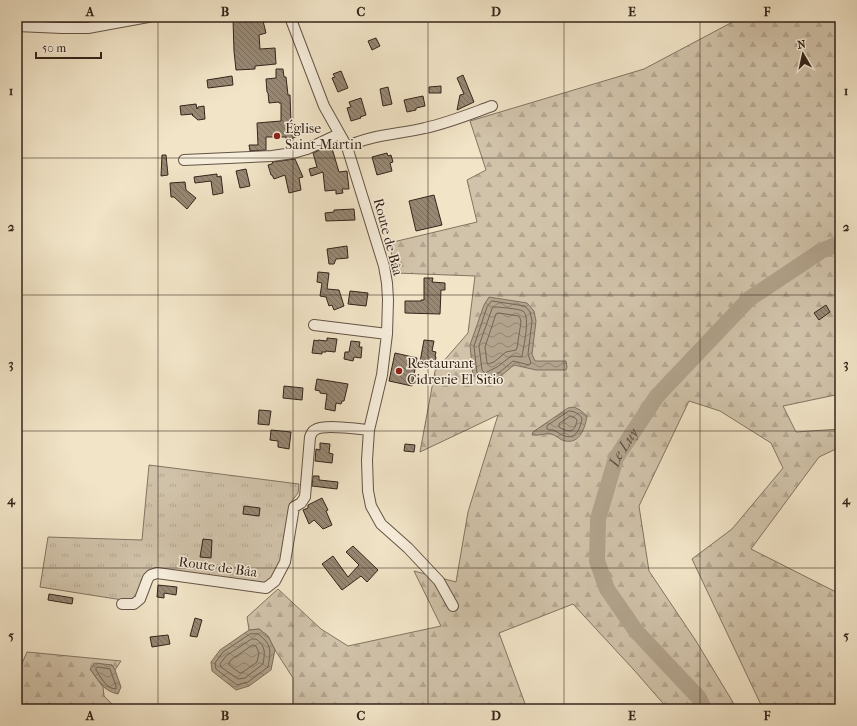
<svg xmlns="http://www.w3.org/2000/svg" width="857" height="726" viewBox="0 0 857 726" font-family="'IM FELL French Canon',serif">
  <style>
    .forest { fill: url(#forest-firs); stroke: #837462 }
    .park { fill: url(#park-tufts); stroke: #837462 }
    .water { fill: url(#water-waves); stroke: #7f705e }
    .lines { fill: none; stroke-linecap: round; stroke-linejoin: round }
    .shore { stroke: #736453; stroke-width: 1 }
    .river { stroke: #b1a38c; stroke-width: 16 }
    .building { fill: url(#building-back-hatch); stroke: #35241a }
    .minor-casing { stroke: #645445; stroke-width: 12 }
    .minor { stroke: #f6eddb; stroke-width: 10 }
    .grid { fill: none; stroke: #35241a; stroke-width: 1; stroke-opacity: 0.55 }
    .poi-dot { fill: #8f2418; stroke: #f6eddb; stroke-width: 1.5 }
    .labels { text-anchor: middle; dominant-baseline: central; stroke-width: 3; stroke-linejoin: round; paint-order: stroke }
    .poi-label { font-size: 14px; fill: #35241a; stroke: #f6eddb; text-anchor: start }
    .street-label { font-size: 14px; fill: #35241a; stroke: #f6eddb }
    .water-label { font-size: 15px; font-style: italic; fill: #605042; stroke: #f6eddb }
    .neatline { fill: none; stroke: #35241a; stroke-width: 1.5 }
    .grid-label { font-size: 13px; text-anchor: middle; font-weight: bold; fill: #35241a }
  </style>
  <defs>
    <pattern id="forest-firs" width="22" height="20" patternUnits="userSpaceOnUse"><rect width="22" height="20" fill="#d1c3aa"/><path d="M5 1l3.5 6h-7zM16 11l3.5 6h-7z" fill="#b4a792"/></pattern>
    <pattern id="park-tufts" width="24" height="20" patternUnits="userSpaceOnUse"><rect width="24" height="20" fill="#d1c3aa"/><path d="M3 7l-1-3M5 7V3M7 7l1-3M15 17l-1-3M17 17v-4M19 17l1-3" fill="none" stroke="#b4a792"/></pattern>
    <pattern id="water-waves" width="16" height="10" patternUnits="userSpaceOnUse"><rect width="16" height="10" fill="#b1a38c"/><path d="M0 5q4-4 8 0t8 0" fill="none" stroke="#918572"/></pattern>
    <pattern id="building-back-hatch" width="6" height="6" patternUnits="userSpaceOnUse"><rect width="6" height="6" fill="#978874"/><path d="M-1 5l2 2M0 0l6 6M5-1l2 2" fill="none" stroke="#7c6f5e"/></pattern>
  </defs>
  <rect width="100%" height="100%" fill="#f1e4c7"/>
  <filter id="stains"><feTurbulence type="fractalNoise" baseFrequency=".005" numOctaves="4"/><feColorMatrix values="0 0 0 0 .2 0 0 0 0 .09 0 0 0 0 .02 0 0 0 .5 -.17"/></filter>
  <radialGradient id="worn" r=".72"><stop offset=".6" stop-color="#630" stop-opacity="0"/><stop offset="1" stop-color="#630" stop-opacity=".3"/></radialGradient>
  <!-- forest -->
  <path class="forest" d="M742 17H840V394L783 406 796 432 840 429V447L819 457 751 549 840 594V701L836 709H763L692 559 732 529 783 468 771 443 720 411 689 401 639 506 649 571 696 641 737 709H668L634 670 573 604 499 633 527 709H293V678L275 650 268 636 259 629 249 630 247 617 278 589 321 629 348 646 441 626 414 571 456 582 468 512 498 415 420 452 435 371 468 333 475 276 396 273 389 243 477 222 467 180 486 170 470 121 644 69Z
    M27 652 121 661 115 670 112 665 90 669 103 687 104 696 117 709H17V675Z"/>
  <!-- park -->
  <path class="park" d="M149 465 299 484 298 493 291 502 282 558 268 583 153 569 138 594 129 601 40 587 48 537 142 540Z"/>
  <!-- water -->
  <path class="water" d="M489 297 527 303 534 311 536 321 532 354 535 361H566L567 367 566 370H536L514 365 502 375 484 383 473 375 470 345 484 305Z
    M574 407 580 410 587 416C585 428 580 444 565 441 560 440 556 435 551 434 545 433 539 436 532 435L533 432 568 408Z
    M259 629 268 636 275 650 271 670 249 686 236 690 212 671 211 662 220 650 249 630Z
    M95 663 112 665 115 670 121 687 118 694C103 691 99 681 90 669Z"/>
  <g class="lines">
    <!-- shore -->
    <path class="shore" d="M492 301 525 306 530 312 532 321 528 354 531 363 529 365 513 361 500 372 485 378 477 373 474 346 487 307Z
      M493 307H495C500 307 519 309 523 311 531 317 523 348 522 357H521L514 356 510 357 497 367 485 373 482 370 479 346Z
      M498 313 519 316 520 318 521 322 517 348 516 350 506 352 494 362 488 364 487 363 485 347 496 314Z
      M569 411C575 411 579 414 582 418 581 427 576 440 565 436 560 435 557 431 553 430 551 430 549 430 547 429V426Z
      M571 416 575 418 577 420C575 433 569 433 559 427V424Z
      M258 634C272 644 271 651 268 667L248 682 237 685 216 669 215 663 223 652 250 634Z
      M252 639H256C266 646 265 653 263 664L245 678 238 679 221 667 220 664 226 656Z
      M253 645 256 646 259 653 257 662 243 672 240 673 229 665V663L231 660Z
      M98 667 110 669 116 686V689C106 689 101 677 96 670V668Z"/>
    <!-- river -->
    <path class="river" id="s1" d="M704 709 699 698 636 631 607 589 597 561 598 519 616 458 657 396 749 299 821 251 840 243"/>
  </g>
  <!-- building -->
  <path class="building" d="M248 17H262L266 33 259 35 260 49 275 48 276 64 255 66V69L236 70 234 51 233 19 248 18Z
    M376 38 380 46 372 50 368 41Z
    M276 69H283L284 77H286L288 95H290L291 123 298 126 302 131 298 136 286 141V137H266V150L250 151 249 145H258L257 123 281 121V103H279V102L269 103 268 93 267 92 266 79 276 78Z
    M341 71 348 88 338 92 332 78 335 77 333 74Z
    M463 75 474 102 457 110 460 95 464 94 457 78Z
    M232 76 233 85 208 88 207 80Z
    M441 86V93H429V87Z
    M388 87 392 104 383 106 380 89Z
    M423 96 425 106 416 108V110L407 112 404 100Z
    M361 98 366 115 360 117 361 118 351 121 347 108 351 107 349 102Z
    M196 104 197 109 198 107 204 106 205 119 198 120 192 115 193 114 181 115 180 106Z
    M331 145 339 172 347 171 349 189H342L343 193 336 194V190L325 191 323 172 311 176 309 169 317 167 313 153Z
    M387 153 388 156 391 155 393 162 390 163 392 171 377 175 372 157Z
    M162 155H166L168 175 161 176Z
    M295 159 303 177 299 178 301 190 289 193 285 175 274 179 272 175H271L268 165 272 164V163L273 162Z
    M246 169 250 186 240 188 236 171Z
    M217 174V177L221 176 223 193 213 195 211 181 195 183 194 177Z
    M185 182 186 190 196 198 187 209 174 197H171L170 183Z
    M434 195 442 225 416 231 409 201Z
    M354 209 355 220 326 221 325 213 334 212V210Z
    M347 246 348 258 336 259 334 264H329L327 249Z
    M318 272 329 273 327 289 339 290 344 306 334 310 332 305 329 306 326 297 320 296 322 283 317 282Z
    M424 278H433L432 282 445 283V290H441L440 314 405 313V301H421V300H424Z
    M350 291 368 293 366 306 348 304Z
    M826 305 830 312 819 320 814 313Z
    M327 338 337 339 335 352 326 351V352H322V354L312 353 314 340 318 341V340L327 341Z
    M424 340 434 341 432 351 436 352 435 356 436 357 435 363 431 362 430 364 420 362Z
    M351 341 360 342 359 347H362L361 358 354 357 353 361 344 359 345 352H349Z
    M395 353 417 358 412 386 389 381Z
    M317 379 348 384 344 401H342L341 404 336 403 335 411 325 409 327 394 320 393V391L315 390Z
    M284 386 303 388 302 400 283 398Z
    M259 410 271 411 269 425 258 424Z
    M271 430 291 432 289 449 278 447V441L270 440Z
    M320 443 330 444 329 453 333 454 332 463 315 461 316 449 320 450Z
    M405 444 415 445 414 452 404 451Z
    M313 476H319V480L338 482 337 489 312 486Z
    M322 498 328 510 326 511 332 525 323 529 314 520 309 524 303 510 308 508V505Z
    M244 506 260 508 259 516 243 514Z
    M203 539 212 540 211 558 200 557Z
    M353 546 378 570 367 582 361 576 342 590 322 564 333 556 348 577 359 565 346 552Z
    M158 585 177 587 176 595 164 593V598L157 597Z
    M49 594 73 598 72 604 48 600Z
    M195 618 202 620 197 637 190 636Z
    M168 635 170 644 152 647 150 637Z"/>
  <g class="lines">
    <defs>
      <path id="minor" d="M290 17 324 106 347 147 384 266 387 283 388 300 387 334 382 375 369 430 367 460 368 491 371 506 381 524 408 548 439 581 453 606
        M17 26 62 28H88L148 17
        M347 147C368 135 401 134 425 128 448 123 470 114 492 106
        M184 160 272 156 293 153 307 149 339 134
        M314 325 387 334
        M122 604H134L140 599 148 578 151 575 157 573 266 588 275 581 285 562 294 507 301 503 305 497 310 437C311 435 312 431 315 430 323 424 358 429 369 430"/>
    </defs>
    <!-- minor casing -->
    <use href="#minor" class="minor-casing"/>
    <!-- minor -->
    <use href="#minor" class="minor"/>
  </g>
  <!-- grid -->
  <path class="grid" d="M158 17V709M293 17V709M428 17V709M564 17V709M700 17V709M17 158H840M17 295H840M17 431H840M17 568H840"/>
  <!-- markers -->
  <g class="poi-dot">
    <circle cx="277" cy="136" r="4"/>
    <circle cx="399" cy="371" r="4"/>
  </g>
  <g class="labels">
    <!-- poi labels -->
    <g class="poi-label">
      <text x="285" y="128">Église<tspan x="285" dy="16">Saint-Martin</tspan></text>
      <text x="407" y="363">Restaurant<tspan x="407" dy="16">Cidrerie El Sitio</tspan></text>
    </g>
    <!-- street labels -->
    <g class="street-label">
      <text transform="translate(388 237) rotate(75)">Route de Bâa</text>
      <text transform="translate(218 567) rotate(8)">Route de Bâa</text>
    </g>
    <!-- water labels -->
    <g class="water-label">
      <text stroke="none"><textPath href="#s1" startOffset="303">Le Luy</textPath></text>
    </g>
  </g>
  <!-- margin -->
  <rect width="857" height="726" fill="none" stroke="#f1e4c7" stroke-width="44"/>
  <!-- north arrow -->
  <g transform="translate(803 54) rotate(351)" stroke="#f6eddb" stroke-width="3" paint-order="stroke">
  <path d="M0-3L7 15L0 10L-7 15Z" fill="#35241a"/>
  <text y="-6" font-size="11" font-weight="bold" text-anchor="middle" fill="#35241a">N</text>
  </g>
  <!-- scale -->
  <path d="M36 52v6h65v-6" fill="none" stroke="#35241a" stroke-width="2"/>
  <text x="42" y="52" font-size="12" fill="#35241a" stroke="#f6eddb" stroke-width="3" paint-order="stroke">50 m</text>
  <rect x="22" y="22" width="813" height="682" class="neatline"/>
  <g class="grid-label">
    <text x="90" y="16">A</text>
    <text x="225" y="16">B</text>
    <text x="361" y="16">C</text>
    <text x="496" y="16">D</text>
    <text x="632" y="16">E</text>
    <text x="767" y="16">F</text>
    <text x="11" y="95">1</text>
    <text x="846" y="95">1</text>
    <text x="11" y="231">2</text>
    <text x="846" y="231">2</text>
    <text x="11" y="368">3</text>
    <text x="846" y="368">3</text>
    <text x="11" y="504">4</text>
    <text x="846" y="504">4</text>
    <text x="11" y="640">5</text>
    <text x="846" y="640">5</text>
    <text x="90" y="720">A</text>
    <text x="225" y="720">B</text>
    <text x="361" y="720">C</text>
    <text x="496" y="720">D</text>
    <text x="632" y="720">E</text>
    <text x="767" y="720">F</text>
  </g>
  <rect width="100%" height="100%" filter="url(#stains)"/>
  <rect width="100%" height="100%" fill="url(#worn)"/>
</svg>
